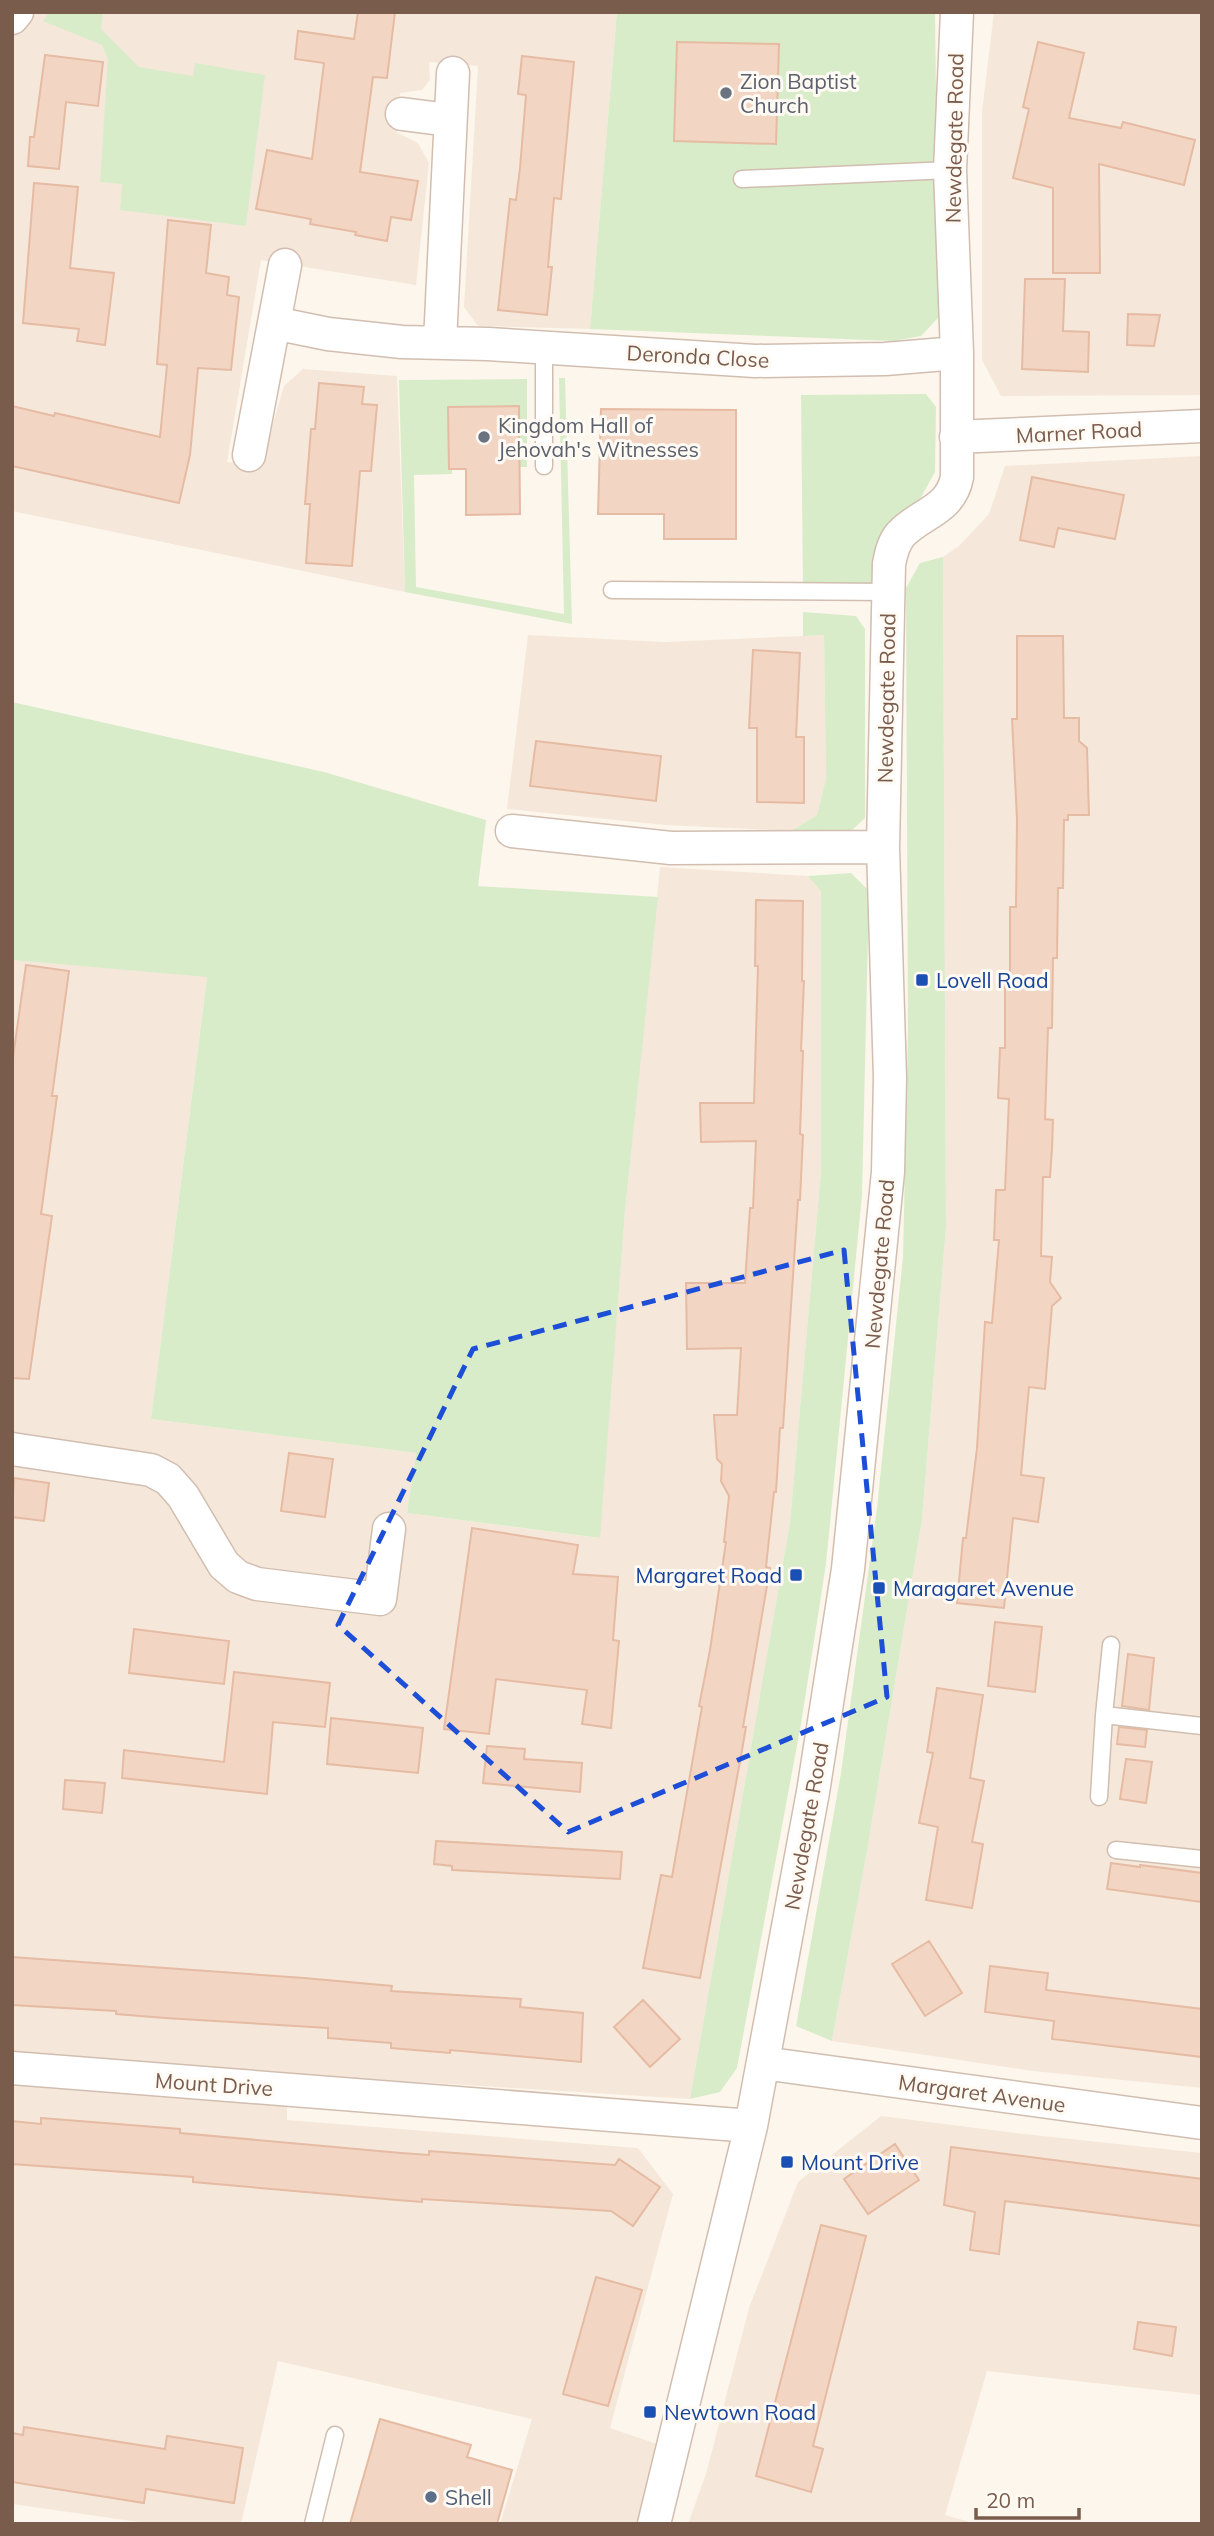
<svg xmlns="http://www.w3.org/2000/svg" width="1214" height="2536" viewBox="0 0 1214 2536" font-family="Mulish,sans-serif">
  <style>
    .residential { fill: #f5e8da }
    .green { fill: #d8ecc9 }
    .building { fill: #f3d5c3; stroke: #e6bba3; stroke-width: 2 }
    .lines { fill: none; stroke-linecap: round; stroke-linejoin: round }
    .lane-casing { stroke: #d1beb0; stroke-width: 19 }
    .street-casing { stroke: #d1beb0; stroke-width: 35 }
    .lane { stroke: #fff; stroke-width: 16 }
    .street { stroke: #fff; stroke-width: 32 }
    .marked { fill: none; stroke: #1d4ed8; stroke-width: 5; stroke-dasharray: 14 9; stroke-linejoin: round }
    .worship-dot { fill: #6b7280; stroke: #fffaf3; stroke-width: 2.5 }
    .transit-dot { fill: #1a4fb4; stroke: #fffaf3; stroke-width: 2.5 }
    .service-dot { fill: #5c6f8a; stroke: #fffaf3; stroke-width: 2.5 }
    .labels { text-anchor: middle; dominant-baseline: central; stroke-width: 6; stroke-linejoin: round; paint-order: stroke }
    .worship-label { font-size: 21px; fill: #5b616d; stroke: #fffaf3; text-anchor: start }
    .street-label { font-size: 21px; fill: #7a5c4d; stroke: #fffaf3 }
    .transit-label { font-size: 21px; fill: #164399; stroke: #fffaf3; text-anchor: start }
    .service-label { font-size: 21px; fill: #4e5e75; stroke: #fffaf3; text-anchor: start }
  </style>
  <rect width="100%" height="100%" fill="#fdf6ec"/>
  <!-- residential -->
  <path class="residential" d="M12 12H617L590 329 478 326 464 307 478 66 429 62 430 80 422 90 400 93 396 132 418 143 429 163 416 285 261 260 227 462 261 465 284 386 303 369 397 376 405 592 12 511Z
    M994 12H1202V395L1001 396 982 360V112Z
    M1202 456V2088L1033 2071 832 2041 867 1851 922 1520 946 1227 943 557 959 546 989 514 1005 466Z
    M528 635 664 642 824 635 826 778 817 815 791 831 665 825 507 809Z
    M660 867 808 876 821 890V1171L790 1522 690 2099 287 2074V2120L638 2148 673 2194 610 2428 660 2445 637 2524H500L532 2419 278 2361 241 2524H153L12 2504V960L207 976 151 1419 416 1453 407 1513 599 1538 625 1211Z
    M881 2116 1033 2135 1202 2153V2395L987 2371 945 2515 977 2524H688L706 2474 749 2308 798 2182Z"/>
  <!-- green -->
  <path class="green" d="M49 12H103L101 29 139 67 193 76 195 63 265 75 246 226 120 210 122 184 100 182 108 59 102 45 43 21Z
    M617 12H935L939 317 921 336 894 341 590 329Z
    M559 378H565L572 624 405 592 399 380 527 379V467H520L519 406 448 407 449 469H452V474L414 475 416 587 564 614Z
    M926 394 936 407 935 472 920 499 892 523 880 547 871 583 803 589 801 395Z
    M943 557 946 1227 922 1520 867 1851 832 2041 796 2026 841 1773 877 1508 903 1257 908 1030 906 588 920 563Z
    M803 612 856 616 865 629V818L849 833 791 831 817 815 826 778 824 635 803 636Z
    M12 702 324 772 486 820 478 886 658 897 625 1211 600 1538 407 1513 416 1453 151 1419 207 977 12 960Z
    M851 873 869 891 862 1195 826 1564 801 1724 737 2068 720 2092 690 2099 790 1522 821 1171V891L808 876Z"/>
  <!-- building -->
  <path class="building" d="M358 12H395L387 78 373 77 360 172 418 181 411 220 391 217 387 241 355 235 356 232 310 224 311 219 256 209 267 150 312 159 324 63 295 59 298 31 354 39Z
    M677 42 779 44 776 144 674 141Z
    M1038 42 1084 53 1069 118 1121 128 1123 122 1195 140 1184 185 1099 164 1100 273H1053V188L1013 178 1029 109 1023 107Z
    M45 55 103 62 98 106 66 102 59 169 28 166 30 137H34Z
    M522 56 574 62 561 199 554 198 548 267H552L547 315 498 310 510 199 516 200 520 168 526 95 518 94Z
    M34 183 78 187 70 268 114 273 105 345 77 341 79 329 23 323Z
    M168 220 211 225 206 273 229 277 227 295 239 297 231 370 198 368 190 455 179 503 12 466V406L54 416 55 413 160 437 167 365 157 364Z
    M1025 279H1065L1063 331 1089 332 1088 372 1022 369Z
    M1128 314 1160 315 1154 346 1127 345Z
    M319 383 364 387 362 404 377 405 371 471H360L352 566 306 563 310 504H305L311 429H315Z
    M519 406 520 514 466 515V469H449L448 407Z
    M601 409 736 410V539H664V514H598Z
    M1032 477 1124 495 1115 539 1058 528 1054 547 1020 540Z
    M1017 636H1063L1064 718H1079V741L1087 748 1089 815H1068V820H1064L1063 888H1058L1057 958H1053L1052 1028H1048L1045 1119 1053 1120 1052 1149 1050 1177H1043L1041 1256 1052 1257 1050 1282 1061 1298 1052 1306 1045 1389 1029 1387 1021 1475 1044 1478 1038 1522 1013 1518 1004 1608 957 1603 963 1538H966L977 1448 985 1322 992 1323 999 1240H994L996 1190H1005L1009 1099 998 1098 1000 1048H1005V978H1010V907H1016L1017 819 1012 719H1017Z
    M753 650 800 653 796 737H804V803L757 802V728H749Z
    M536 741 661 756 656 801 530 786Z
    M756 900 803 901 802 981H804L801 1051H803L800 1134 803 1135 800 1200H798L783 1428H780L776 1492H774L766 1567 770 1568 743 1727H746L741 1756 700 1978 643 1968 661 1875 672 1877 702 1707 699 1706 710 1650 726 1542H724L729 1496 721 1481 722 1464 717 1459 714 1415H737L741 1348 687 1349 686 1283H745L750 1208H753L756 1141 701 1142 700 1103H754L758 966H755Z
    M26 965 69 971 52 1096H57L41 1214 52 1216 29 1379 12 1378V1064Z
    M289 1453 333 1459 325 1517 281 1511Z
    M14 1478 49 1483 44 1521 12 1517Z
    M472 1528 578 1545 573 1574 618 1577 613 1640 619 1641 611 1728 582 1724 587 1690 496 1679 489 1734 444 1729Z
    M995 1622 1042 1627 1035 1692 988 1686Z
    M134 1629 229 1641 224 1684 129 1673Z
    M1128 1654 1154 1658 1149 1710 1122 1706Z
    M234 1672 330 1683 325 1727 273 1722 267 1794 122 1778 124 1750 224 1762Z
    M937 1688 983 1695 970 1778 984 1781 972 1842 983 1844 972 1908 926 1900 938 1827 919 1823 933 1753 927 1752Z
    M331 1718 423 1728 418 1773 327 1764Z
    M1119 1727 1147 1730 1145 1747 1117 1744Z
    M487 1746 525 1749 524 1759 582 1763 580 1792 483 1783Z
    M1126 1759 1152 1762 1146 1803 1120 1799Z
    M65 1780 105 1783 102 1813 63 1809Z
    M436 1841 622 1852 620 1879 452 1870V1866L434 1864Z
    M1111 1863 1140 1867V1865L1202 1873V1902L1107 1889Z
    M929 1941 962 1993 925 2016 892 1964Z
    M12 1957 304 1978 392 1986 391 1991 521 1999 520 2007 583 2013 581 2062 450 2050V2053L391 2048V2043L328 2038V2028L165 2018 116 2014V2011L12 2005Z
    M990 1966 1048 1973 1046 1990 1202 2009V2057L1052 2039 1054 2021 985 2012Z
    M643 2000 680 2039 650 2067 614 2027Z
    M41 2118 180 2129V2133L401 2153 429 2155V2151L615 2165 619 2159 660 2187 633 2226 611 2211 422 2199V2202L397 2200 193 2182V2177L12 2164V2121L41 2124Z
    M895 2144 919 2180 868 2214 844 2179Z
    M951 2147 1202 2179V2226L1005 2201 999 2254 970 2250 975 2212 944 2205Z
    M821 2225 866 2236 813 2446 823 2449 811 2492 756 2476Z
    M596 2277 642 2290 608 2406 563 2394Z
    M1138 2322 1176 2327 1172 2356 1134 2349Z
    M380 2419 471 2445 467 2457 512 2470 497 2524H350Z
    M24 2427 165 2449 167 2436 243 2448 234 2503 146 2489 144 2503 12 2482V2433L23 2435Z"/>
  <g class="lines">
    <defs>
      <path id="lane" d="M742 179 950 170
        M544 466V347
        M612 590 888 592
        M1104 1715 1202 1726
        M1099 1797 1104 1715 1111 1645
        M1116 1850 1202 1859
        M313 2524 335 2435"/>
      <path id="street" d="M12 18 17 12
        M402 114 449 120
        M274 323 328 334 402 342 488 344 755 361 885 359 957 353
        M440 342 453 73
        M956 437 1202 426
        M249 455 285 265
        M512 831 671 848 883 847
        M12 1449 151 1470 168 1479 183 1496 224 1565 238 1577 257 1584 380 1599 389 1529
        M763 2063 1202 2123
        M12 2068 751 2126
        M654 2524 751 2126 813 1792 848 1569 888 1172 890 1078 883 847 889 564C891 554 893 543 901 534 921 513 951 510 957 477V353L950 170 957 12"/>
    </defs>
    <!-- lane casing -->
    <use href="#lane" class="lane-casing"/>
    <!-- street casing -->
    <use href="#street" class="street-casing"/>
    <!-- lane -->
    <use href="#lane" class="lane"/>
    <!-- street -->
    <use href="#street" class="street"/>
  </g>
  <!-- marked area -->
  <path class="marked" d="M844 1250 887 1697 568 1832 338 1625 473 1349Z"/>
  <!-- markers -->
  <g class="worship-dot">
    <circle cx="726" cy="93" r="7"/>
    <circle cx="484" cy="437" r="7"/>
  </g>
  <g class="transit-dot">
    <rect x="915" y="973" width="14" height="14" rx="3.5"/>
    <rect x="789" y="1568" width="14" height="14" rx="3.5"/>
    <rect x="872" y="1581" width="14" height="14" rx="3.5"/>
    <rect x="780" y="2155" width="14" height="14" rx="3.5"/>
    <rect x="643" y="2405" width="14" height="14" rx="3.5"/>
  </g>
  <circle class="service-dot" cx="431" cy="2497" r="7"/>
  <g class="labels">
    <!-- worship labels -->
    <g class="worship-label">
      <text x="740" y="81">Zion Baptist<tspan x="740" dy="24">Church</tspan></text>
      <text x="498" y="425">Kingdom Hall of<tspan x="498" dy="24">Jehovah's Witnesses</tspan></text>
    </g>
    <!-- street labels -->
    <g class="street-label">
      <text transform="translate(954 138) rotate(-89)">Newdegate Road</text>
      <text transform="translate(698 356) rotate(3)">Deronda Close</text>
      <text transform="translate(1079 432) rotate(-3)">Marner Road</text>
      <text transform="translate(886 698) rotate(-89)">Newdegate Road</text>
      <text transform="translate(879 1264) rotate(-85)">Newdegate Road</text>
      <text transform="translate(806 1826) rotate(-80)">Newdegate Road</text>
      <text transform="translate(214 2084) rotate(4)">Mount Drive</text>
      <text transform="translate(982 2093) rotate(8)">Margaret Avenue</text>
    </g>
    <!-- transit labels -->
    <g class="transit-label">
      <text x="936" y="980">Lovell Road</text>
      <text x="782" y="1575" text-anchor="end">Margaret Road</text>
      <text x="893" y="1588">Maragaret Avenue</text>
      <text x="801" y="2162">Mount Drive</text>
      <text x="664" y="2412">Newtown Road</text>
    </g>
    <!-- service labels -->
    <g class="service-label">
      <text x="445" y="2497">Shell</text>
    </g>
  </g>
  <!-- border -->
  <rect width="1214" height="2536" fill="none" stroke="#7a5c4d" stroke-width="28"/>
  <!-- scale -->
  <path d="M976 2508v10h103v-10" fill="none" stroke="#7a5c4d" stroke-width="3.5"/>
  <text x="986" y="2508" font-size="21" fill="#7a5c4d" stroke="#fffaf3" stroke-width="5" paint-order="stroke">20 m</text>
</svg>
